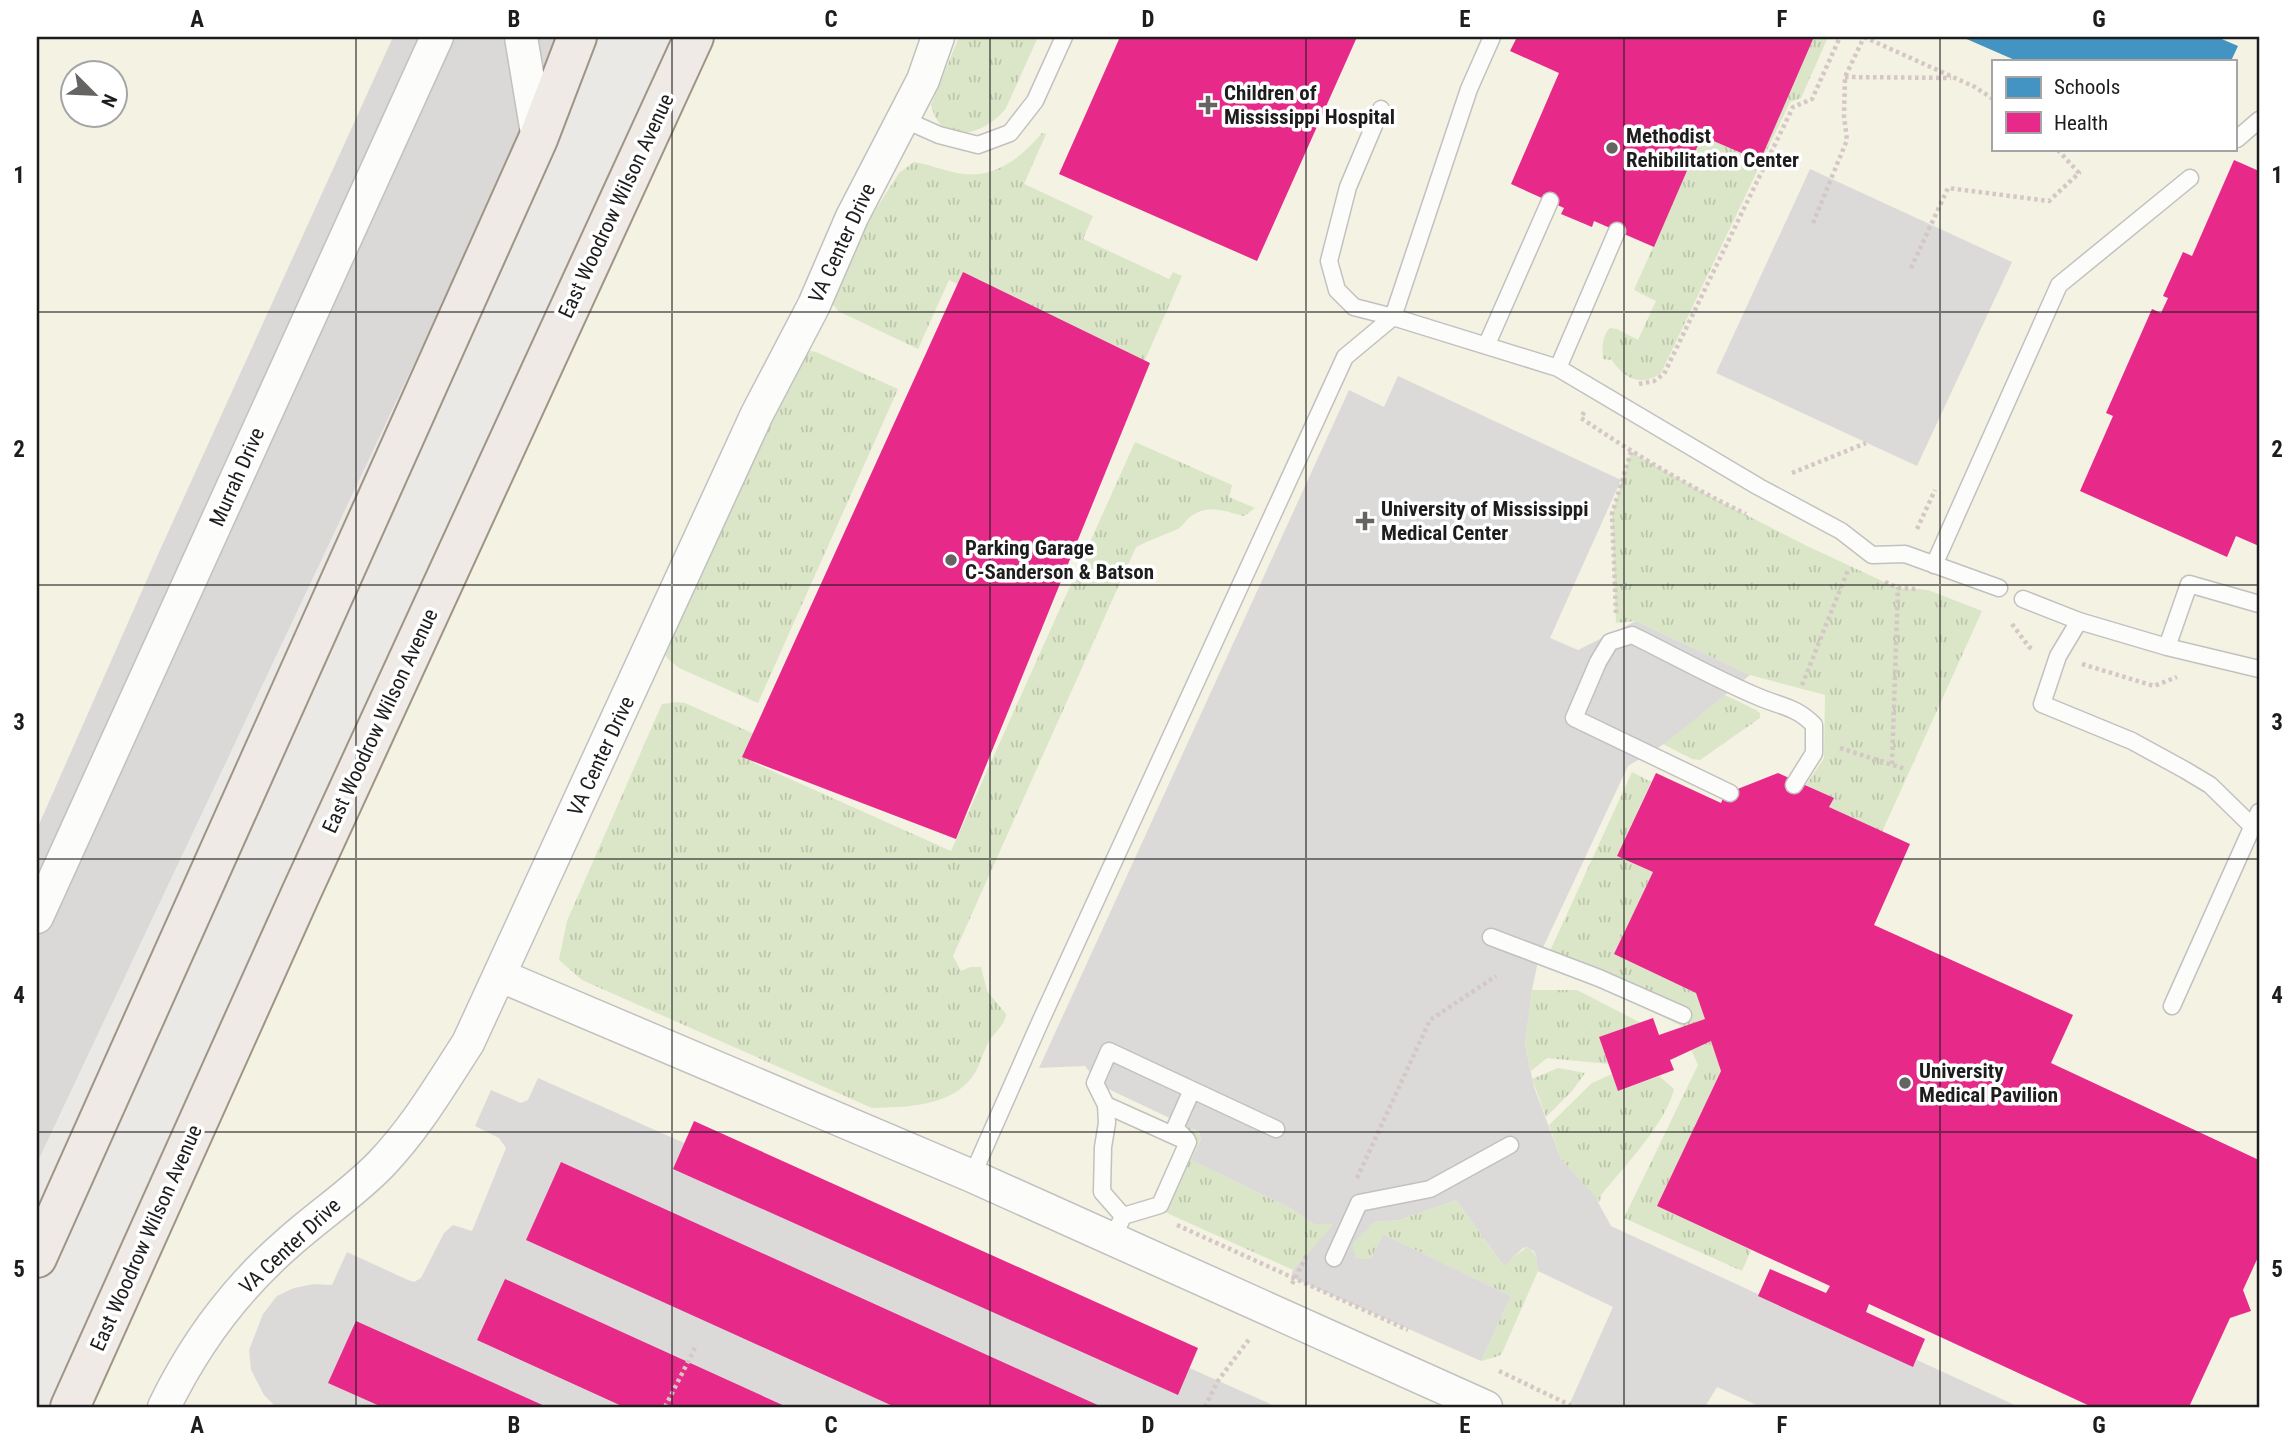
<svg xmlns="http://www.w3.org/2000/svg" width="2296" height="1444" viewBox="0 0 2296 1444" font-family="'Roboto Condensed',sans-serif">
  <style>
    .residential { fill: #dad9d7; fill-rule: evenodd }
    .education { fill: #f4f2e2; fill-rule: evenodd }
    .grass { fill: url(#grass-tufts) }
    .parking { fill: #dbdad9 }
    .schools { fill: #4393c3 }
    .health { fill: #e7298a }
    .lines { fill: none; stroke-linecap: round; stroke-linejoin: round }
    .lane-casing { stroke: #c2c1c0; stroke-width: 19 }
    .street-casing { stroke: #c2c1c0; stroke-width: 35 }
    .primary-casing { stroke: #9f9485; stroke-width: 42 }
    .path { stroke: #d4c7c6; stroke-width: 4.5; stroke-dasharray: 3.5 3.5; stroke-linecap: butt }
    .lane { stroke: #fcfcfb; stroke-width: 16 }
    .street { stroke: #fcfcfb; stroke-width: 32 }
    .primary { stroke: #efeae5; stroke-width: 38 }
    .grid { fill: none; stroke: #1d1d1d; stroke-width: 2; stroke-opacity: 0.55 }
    .poi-dot { fill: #656463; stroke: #fff; stroke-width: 2.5 }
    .labels { text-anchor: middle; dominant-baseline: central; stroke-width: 7; stroke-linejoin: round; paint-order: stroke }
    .poi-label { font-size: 21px; font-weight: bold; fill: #1d1d1d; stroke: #fff; text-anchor: start }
    .street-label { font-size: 21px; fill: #1d1d1d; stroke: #fff }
    .neatline { fill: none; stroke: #1d1d1d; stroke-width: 2.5 }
    .grid-label { font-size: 23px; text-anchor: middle; font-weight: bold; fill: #1d1d1d }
  </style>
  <defs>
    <pattern id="grass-tufts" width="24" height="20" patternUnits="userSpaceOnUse" patternTransform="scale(1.75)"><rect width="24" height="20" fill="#dae6c7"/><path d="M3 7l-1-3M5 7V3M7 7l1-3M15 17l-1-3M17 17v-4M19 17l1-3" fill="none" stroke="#bbc5aa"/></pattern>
  </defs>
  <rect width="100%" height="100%" fill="#ebe9e6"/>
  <!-- residential -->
  <path class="residential" d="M37 37H568L37 1163ZM74 74H116V116H74Z"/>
  <!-- education -->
  <path class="education" d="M37 37H393L160 550 37 829ZM74 74H116V116H74Z
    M691 37H2259V1407H70ZM1993 61H2235V149H1993Z"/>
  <!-- grass -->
  <path class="grass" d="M959 37H1038L1006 108C985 135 941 148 931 105Z
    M1814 37H1828L1801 98 1790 102 1661 373C1642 387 1624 379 1612 360L1603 359C1602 348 1602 336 1610 328L1617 329 1638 340 1656 301 1634 290 1702 136 1760 160Z
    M1042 133 1046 134 1024 184 1093 216 1083 239 1169 279 1173 272 1182 276 1141 369 949 280 918 349 838 311 831 301 829 283 899 173 914 162C928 164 942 170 957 173 993 180 1020 159 1042 133Z
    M810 351 816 352 898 389 758 703 679 668 667 658 663 650 802 354Z
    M1135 442 1232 485 1229 497 1255 508 1244 516C1224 511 1208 503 1190 517 1185 521 1183 526 1178 529 1164 535 1150 540 1136 547L953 956 961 971 970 967H981L987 991 1006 1014C1005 1025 995 1032 989 1041 983 1052 980 1066 973 1076 950 1107 907 1107 872 1108L582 980 559 960 567 921 662 704 678 702 685 703 763 738 754 763 951 851Z
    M1631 452 1715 499 1805 545 1897 588 1928 590 1982 611 1882 832 1829 807 1833 798 1806 785 1824 758 1825 695 1750 675 1636 621 1616 623 1612 514Z
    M1725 695 1756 710 1760 713V718L1700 760 1692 759 1663 744Z
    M1632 772 1651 782 1617 856 1653 872 1614 954 1696 993 1705 1019 1684 1027 1545 962Z
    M1532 990H1577L1641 1023 1599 1037 1609 1064 1547 1058 1531 1071 1525 1044Z
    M1711 1041 1721 1071 1657 1206 1751 1250 1742 1271 1624 1218 1698 1065 1691 1049Z
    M1558 1068 1585 1073 1572 1091 1546 1117 1532 1079Z
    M1612 1074 1619 1091 1659 1076 1674 1089C1666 1123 1624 1167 1601 1195L1600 1201 1593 1205 1580 1180 1561 1159 1549 1125 1592 1083Z
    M1187 1125 1200 1135 1201 1138 1191 1160 1290 1208 1314 1224H1335L1293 1270 1156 1208 1154 1199 1156 1193Z
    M1456 1200 1503 1265 1527 1247C1537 1252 1537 1261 1538 1271L1502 1353 1499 1356 1481 1361 1511 1296 1383 1234 1371 1259H1356L1351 1244 1375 1222 1400 1220Z"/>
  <!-- parking -->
  <path class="parking" d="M1810 169 2012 262 1917 466 1716 373Z
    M1398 376 1621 480 1550 638 1578 650 1636 621 1750 675 1664 744 1628 766 1539 956 1532 990 1525 1044 1534 1087 1561 1159 1594 1195 1611 1226 1913 1366 1917 1360 2019 1407H1761L1717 1387 1705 1407H1580L1570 1403 1613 1307 1538 1271 1536 1256 1534 1251 1527 1247 1523 1248 1504 1266 1456 1200 1400 1220 1375 1222 1352 1244 1356 1259H1371L1383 1234 1511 1296 1481 1361 1291 1277 1293 1270 1334 1224H1314L1290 1208 1191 1160 1201 1139 1199 1132 1100 1085 1085 1066 1039 1068 1349 390 1384 407Z
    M538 1078 1277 1407H276L264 1395 251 1370 249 1350 263 1314 277 1296 294 1288 314 1284 332 1285 347 1252 408 1280 414 1282 421 1278 444 1233 453 1225 472 1231 506 1148 499 1138 475 1126 491 1090 521 1103 528 1100Z"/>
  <!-- schools -->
  <path class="schools" d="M1962 37H2217L2238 46 2231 61H2017Z"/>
  <!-- health -->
  <path class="health" d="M1120 37H1357L1257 261 1059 174Z
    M1517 37H1814L1760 161 1702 136 1654 247 1594 221 1592 227 1561 214 1564 208 1511 184 1559 73 1510 51Z
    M2234 160 2259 171V546L2236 536 2227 557 2080 491 2113 416 2106 413 2152 309 2161 313 2168 298 2163 296 2183 252 2192 256Z
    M963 272 1150 363 956 839 742 757Z
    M1656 773 1721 803 1725 794 1778 773 1834 798 1829 807 1910 844 1874 925 2073 1015 2051 1063 2259 1160V1255L2243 1290 2251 1311 2230 1318 2189 1407H2092L1869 1304 1866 1312 1925 1339 1913 1367 1758 1296 1770 1269 1826 1293 1830 1286 1657 1206 1721 1071 1711 1041 1670 1060 1674 1070 1618 1091 1599 1037 1653 1018 1659 1035 1705 1019 1696 993 1614 954 1653 872 1617 856Z
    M694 1121 1198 1348 1178 1395 673 1169Z
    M561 1162 1102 1407H895L526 1240Z
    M505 1279 787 1407H624L477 1340Z
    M356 1321 547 1407H382L328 1383Z"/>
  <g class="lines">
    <defs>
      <path id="lane" d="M1492 37 1469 89 1393 317 1558 368 1759 487 1841 531 1872 555 1905 554 1999 588
        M1381 109 1348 187 1329 261 1337 290 1354 307 1393 317
        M903 119 939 135 978 145 1010 133 1035 101 1064 37
        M2237 139 2259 120
        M1487 344 1550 201
        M1558 368 1617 231
        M1934 565 2059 285 2190 178
        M2023 599 2079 621 2167 647 2259 669
        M2079 621 2058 656 2042 704 2132 741 2185 770 2210 785 2253 827
        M2167 647 2189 584 2259 604
        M1730 793 1574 718 1598 662 1610 642 1632 635C1675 656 1717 680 1761 698 1783 707 1796 707 1814 725V753L1794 785
        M1491 937 1599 978 1683 1015
        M2172 1006 2259 812
        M1106 1105 1188 1142
        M1187 1140 1175 1128 1192 1090
        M972 1176 1041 1020 1345 357 1393 317
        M1123 1216 1102 1192 1103 1147 1107 1123 1106 1105 1095 1083 1109 1051 1276 1129
        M1119 1225 1123 1216 1160 1205 1188 1142
        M1334 1258 1359 1203 1430 1189 1510 1145"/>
      <path id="street" d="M521 37 538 139
        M37 917 437 37
        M501 976 972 1176 1486 1407
        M164 1407C194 1345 235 1289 288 1243 318 1216 353 1193 381 1164 417 1126 440 1086 468 1043L757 414 814 305 852 217 923 80 938 37"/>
      <path id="primary" d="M37 1258 538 139 577 37
        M70 1407 301 893 694 37"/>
    </defs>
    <!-- lane casing -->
    <use href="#lane" class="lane-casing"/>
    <!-- street casing -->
    <use href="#street" class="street-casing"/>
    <!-- primary casing -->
    <use href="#primary" class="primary-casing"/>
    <!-- path -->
    <path class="path" d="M1864 37 1975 87 1993 99
      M1845 77 1951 78
      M1813 223 1847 140 1844 116 1845 77 1864 37
      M1911 268 1948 188 2049 201 2079 173 2057 149
      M1639 384 1654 381 1664 374 1793 107 1812 99 1840 37
      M1584 412 1581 418C1634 454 1688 486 1746 514
      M1792 473 1866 443
      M1917 529 1935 490
      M1885 582 1898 588 1917 589
      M1616 613 1612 514 1631 452
      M2012 624 2029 647 2033 649
      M2082 664 2154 686 2177 677
      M1802 685 1848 570
      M1840 748 1905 769
      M1892 764 1898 587
      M1357 1178 1430 1020 1496 976
      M1177 1225 1408 1330
      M1292 1284 1307 1255
      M1499 1371 1574 1407
      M665 1407 695 1348
      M1205 1407 1217 1382 1250 1338"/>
    <!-- lane -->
    <use href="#lane" class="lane"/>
    <!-- street -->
    <use href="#street" class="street"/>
    <!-- primary -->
    <use href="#primary" class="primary"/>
  </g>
  <!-- grid -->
  <path class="grid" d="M356 37V1407M672 37V1407M990 37V1407M1306 37V1407M1624 37V1407M1940 37V1407M37 312H2259M37 585H2259M37 859H2259M37 1132H2259"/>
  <!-- markers -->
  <g class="poi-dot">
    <path d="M1204.5 94.5h7v7h7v7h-7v7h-7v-7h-7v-7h7z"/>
    <circle cx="1612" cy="148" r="7"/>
    <path d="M1361.5 510.5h7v7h7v7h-7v7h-7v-7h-7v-7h7z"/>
    <circle cx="951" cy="560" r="7"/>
    <circle cx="1905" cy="1083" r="7"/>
  </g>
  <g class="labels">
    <!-- poi labels -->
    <g class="poi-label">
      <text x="1224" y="93">Children of<tspan x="1224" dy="24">Mississippi Hospital</tspan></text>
      <text x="1626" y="136">Methodist<tspan x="1626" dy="24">Rehibilitation Center</tspan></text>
      <text x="1381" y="509">University of Mississippi<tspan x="1381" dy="24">Medical Center</tspan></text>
      <text x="965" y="548">Parking Garage<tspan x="965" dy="24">C-Sanderson &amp; Batson</tspan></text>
      <text x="1919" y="1071">University<tspan x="1919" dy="24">Medical Pavilion</tspan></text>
    </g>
    <!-- street labels -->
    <g class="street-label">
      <text transform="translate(616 206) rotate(-65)">East Woodrow Wilson Avenue</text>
      <text transform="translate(842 243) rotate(-65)">VA Center Drive</text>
      <text transform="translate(237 477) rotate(-66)">Murrah Drive</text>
      <text transform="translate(380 721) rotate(-65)">East Woodrow Wilson Avenue</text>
      <text transform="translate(601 756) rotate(-65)">VA Center Drive</text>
      <text transform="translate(146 1238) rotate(-66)">East Woodrow Wilson Avenue</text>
      <text transform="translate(290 1246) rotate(-43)">VA Center Drive</text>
    </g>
  </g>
  <!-- border -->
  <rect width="2296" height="1444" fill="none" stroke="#ffffff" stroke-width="77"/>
  <!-- legend -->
  <rect x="1992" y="60" width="245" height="91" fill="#ffffff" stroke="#a5a5a5" stroke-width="2"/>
  <rect x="2006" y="77" width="35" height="21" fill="#4393c3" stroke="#a5a5a5" stroke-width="2"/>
  <text x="2054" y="94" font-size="21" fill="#1d1d1d">Schools</text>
  <rect x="2006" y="112" width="35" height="21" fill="#e7298a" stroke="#a5a5a5" stroke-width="2"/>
  <text x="2054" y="130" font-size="21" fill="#1d1d1d">Health</text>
  <!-- north arrow -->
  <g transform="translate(94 94) rotate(114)"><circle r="33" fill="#ffffff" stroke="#a5a5a5" stroke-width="2"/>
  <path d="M0-5L12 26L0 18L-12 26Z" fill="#656463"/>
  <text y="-10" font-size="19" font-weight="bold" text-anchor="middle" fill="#1d1d1d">N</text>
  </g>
  <rect x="38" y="38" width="2220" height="1368" class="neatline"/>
  <g class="grid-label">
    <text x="197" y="27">A</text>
    <text x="514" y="27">B</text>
    <text x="831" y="27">C</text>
    <text x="1148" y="27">D</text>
    <text x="1465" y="27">E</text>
    <text x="1782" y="27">F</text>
    <text x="2099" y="27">G</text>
    <text x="19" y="183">1</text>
    <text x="2277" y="183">1</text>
    <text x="19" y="457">2</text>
    <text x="2277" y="457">2</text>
    <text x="19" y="730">3</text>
    <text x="2277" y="730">3</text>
    <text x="19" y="1003">4</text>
    <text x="2277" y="1003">4</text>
    <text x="19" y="1277">5</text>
    <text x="2277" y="1277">5</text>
    <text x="197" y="1433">A</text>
    <text x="514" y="1433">B</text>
    <text x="831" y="1433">C</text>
    <text x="1148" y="1433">D</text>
    <text x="1465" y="1433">E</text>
    <text x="1782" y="1433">F</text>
    <text x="2099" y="1433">G</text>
  </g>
</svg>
